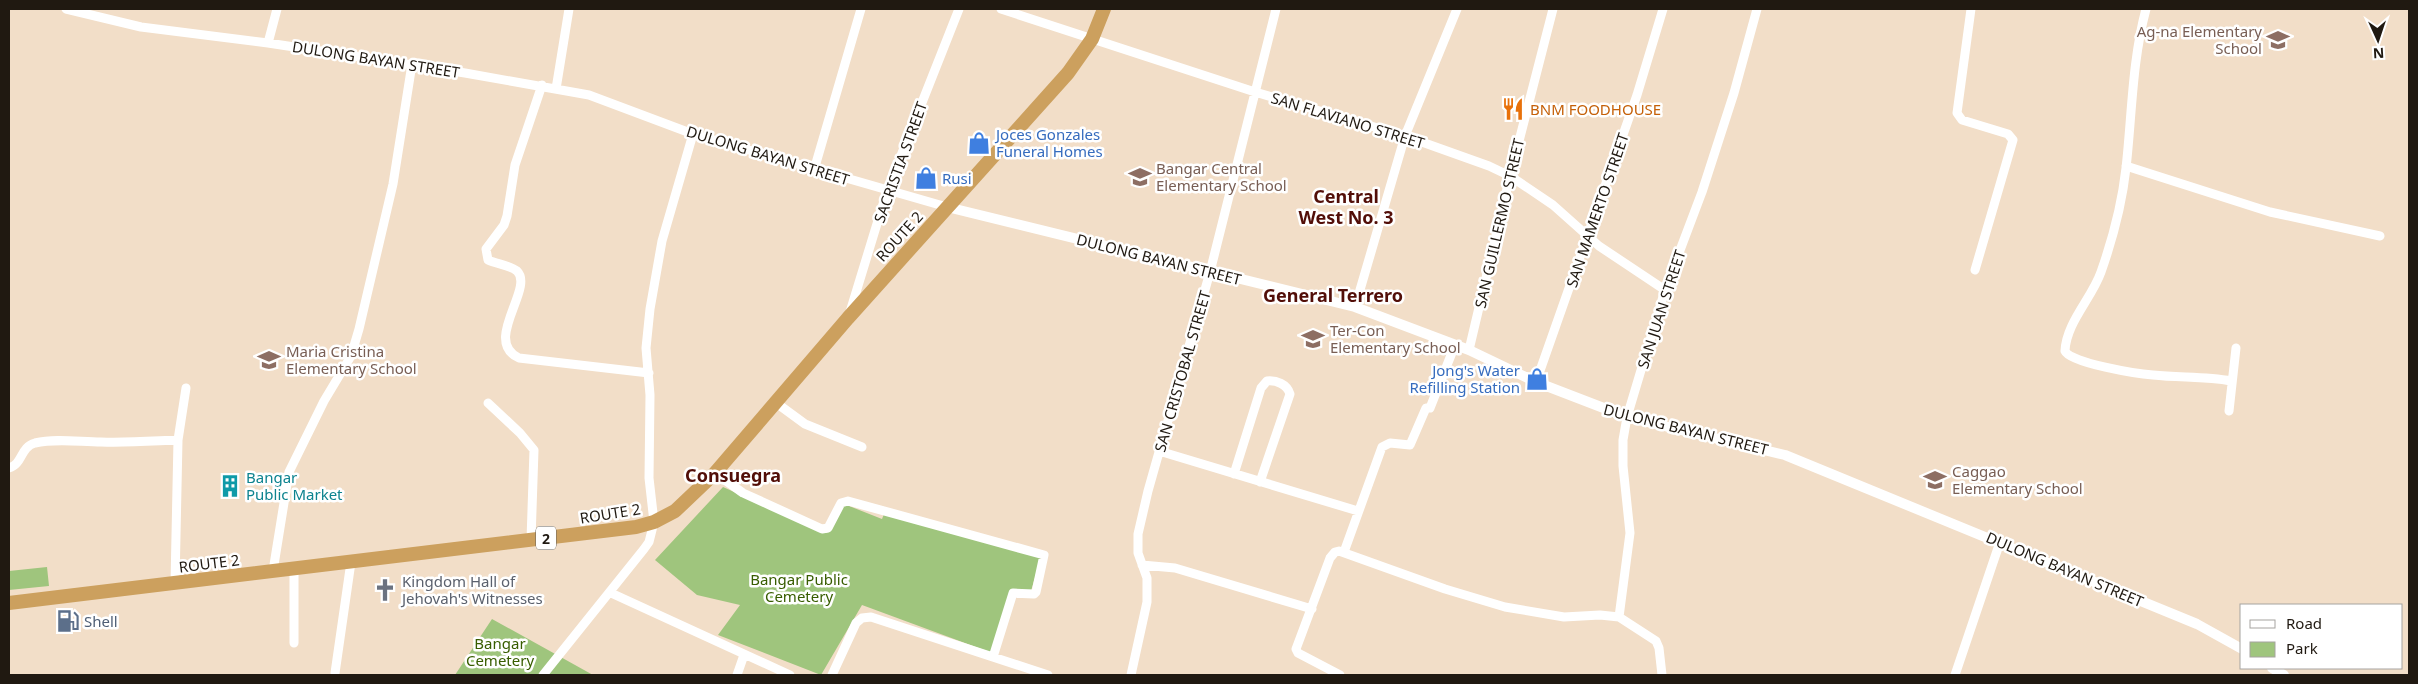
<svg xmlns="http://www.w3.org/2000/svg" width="2418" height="684" viewBox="0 0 2418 684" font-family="'Noto Sans',sans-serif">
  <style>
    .green { fill: #9fc57d }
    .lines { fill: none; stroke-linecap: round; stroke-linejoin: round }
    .minor { stroke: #fff; stroke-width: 9 }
    .tertiary { stroke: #fff; stroke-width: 10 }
    .trunk { stroke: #cca05e; stroke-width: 14 }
    .labels { text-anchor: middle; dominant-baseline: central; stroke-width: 5; stroke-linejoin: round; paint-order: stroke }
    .shield { fill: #fff; stroke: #635e58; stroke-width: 1 }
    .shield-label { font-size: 14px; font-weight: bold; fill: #201911 }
    .education-label { font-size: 15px; fill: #785e54; stroke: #fff; text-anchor: start }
    .street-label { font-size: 15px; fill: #201911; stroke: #fff }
    .food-label { font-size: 15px; fill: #c56008; stroke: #fff; text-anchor: start }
    .shop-label { font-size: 15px; fill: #366cbe; stroke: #fff; text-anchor: start }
    .culture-label { font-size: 15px; fill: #0d838f; stroke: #fff; text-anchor: start }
    .park-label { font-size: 15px; fill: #385d00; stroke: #fff }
    .worship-label { font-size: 15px; fill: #5b616d; stroke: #fff; text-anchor: start }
    .service-label { font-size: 15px; fill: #4e5e75; stroke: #fff; text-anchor: start }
    .quarter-label { font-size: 18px; font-weight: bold; fill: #520e08; stroke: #fff }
  </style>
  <rect width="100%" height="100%" fill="#f2dec8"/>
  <!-- green -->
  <path class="green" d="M723 487 827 533 844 504 882 519 884 514 1041 557 1031 591H1010L992 653 862 605 821 675 718 635 740 605 697 595 655 560Z
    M47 567 49 586 9 590V571Z
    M492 619 593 675H455Z"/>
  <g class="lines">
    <!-- minor -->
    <path class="minor" d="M66 9 141 27 268 43 465 73 589 95 693 134 947 207
      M1001 9 1255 92 1405 136 1489 166 1510 176 1553 205 1599 246 1665 290
      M1971 9 1957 113 1962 120 2008 134 2013 140 1975 270
      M2146 9C2132 61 2132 115 2126 168 2122 204 2113 238 2101 272 2092 298 2066 323 2065 351 2070 363 2138 374 2153 375 2180 378 2205 376 2231 381
      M268 43 277 9
      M542 85 515 165 507 216 504 225 486 249 488 260C496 264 510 265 517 271 535 288 482 341 519 358L649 373
      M556 89 569 9
      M2126 166 2270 212 2380 236
      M814 170 861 9
      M1355 307 1405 136 1457 9
      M850 312 887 191 959 9
      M1469 350 1510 176 1553 9
      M1536 382 1637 95 1663 9
      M775 402 805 424 862 447
      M488 403 520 433 534 450 531 540
      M2229 411 2236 348
      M1159 451 1358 511
      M9 468C23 464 20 447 35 443 56 438 80 442 101 442 127 443 153 441 178 440
      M715 473 743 493 822 529 828 528 841 503 848 501 1044 555 1036 592 1034 594 1013 593 993 657
      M1234 474 1261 388 1267 381C1276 380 1287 384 1290 394L1260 482
      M1344 552 1382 447 1390 443 1410 445 1426 408H1430L1455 345
      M1142 565 1175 568 1312 609
      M273 571 289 472 324 401 351 356 359 329 393 184 412 64
      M175 583 178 440 186 388
      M611 593 790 675
      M1619 617 1630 533 1623 466V440L1627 417 1665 290 1702 192 1734 93 1757 9
      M294 643V569
      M335 673 351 562
      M543 675 644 549 649 542 654 522 649 478 650 395 646 348 650 309 662 241 693 134
      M737 675 744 655
      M832 675 856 623 862 618 871 617 1048 675
      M1131 675 1147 602V578L1138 553V534L1148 491 1210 272 1276 9
      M1340 675 1298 653 1296 649 1330 558 1335 552 1339 551 1445 589 1505 607 1564 617 1600 615 1619 617 1656 641 1659 648 1662 675
      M1955 675 2000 542"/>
    <!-- tertiary -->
    <path class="tertiary" d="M947 207 1355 307 1469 350 1536 382 1627 417 1785 455 2197 624 2242 649
      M2272 668 2284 675"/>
    <!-- trunk -->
    <path class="trunk" d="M9 603 636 527 654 522 675 511 715 473 848 318 1068 73 1092 39 1104 9"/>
  </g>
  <!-- icons -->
  <defs>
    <symbol id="school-bare" viewBox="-9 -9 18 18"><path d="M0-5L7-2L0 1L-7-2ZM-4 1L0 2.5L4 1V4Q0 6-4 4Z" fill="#8d6e63" stroke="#fff" stroke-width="2.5" paint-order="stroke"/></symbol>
    <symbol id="restaurant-bare" viewBox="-9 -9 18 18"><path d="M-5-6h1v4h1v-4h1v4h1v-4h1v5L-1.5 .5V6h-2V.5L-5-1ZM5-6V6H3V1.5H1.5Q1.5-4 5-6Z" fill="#e8710a" stroke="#fff" stroke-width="2.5" paint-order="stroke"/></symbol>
    <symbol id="shop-bare" viewBox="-9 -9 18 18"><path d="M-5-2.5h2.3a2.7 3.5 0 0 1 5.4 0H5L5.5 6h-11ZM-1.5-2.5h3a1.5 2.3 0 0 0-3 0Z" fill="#3f7fe0" stroke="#fff" stroke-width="2.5" paint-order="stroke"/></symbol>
    <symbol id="building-bare" viewBox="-9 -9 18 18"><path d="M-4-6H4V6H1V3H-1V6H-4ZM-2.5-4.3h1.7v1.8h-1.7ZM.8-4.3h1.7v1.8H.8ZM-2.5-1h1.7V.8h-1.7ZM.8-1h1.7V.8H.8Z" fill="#0f9aa8" stroke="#fff" stroke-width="2.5" paint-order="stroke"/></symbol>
    <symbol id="church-bare" viewBox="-9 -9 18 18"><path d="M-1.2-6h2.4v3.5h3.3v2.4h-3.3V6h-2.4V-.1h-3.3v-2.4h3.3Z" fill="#6b7280" stroke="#fff" stroke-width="2.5" paint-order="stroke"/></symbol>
    <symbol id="fuel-bare" viewBox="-9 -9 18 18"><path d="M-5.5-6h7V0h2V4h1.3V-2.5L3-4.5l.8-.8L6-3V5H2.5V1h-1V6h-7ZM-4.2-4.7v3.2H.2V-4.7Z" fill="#5c6f8a" stroke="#fff" stroke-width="2.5" paint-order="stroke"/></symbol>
  </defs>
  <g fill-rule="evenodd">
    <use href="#school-bare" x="2262" y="24" width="32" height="32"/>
    <use href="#restaurant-bare" x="1497" y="93" width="32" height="32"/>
    <use href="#shop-bare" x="963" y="127" width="32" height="32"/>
    <use href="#school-bare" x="1124" y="161" width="32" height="32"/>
    <use href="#shop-bare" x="910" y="162" width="32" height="32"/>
    <use href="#school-bare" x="1297" y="323" width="32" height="32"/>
    <use href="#school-bare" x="253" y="344" width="32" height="32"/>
    <use href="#shop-bare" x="1521" y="363" width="32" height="32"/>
    <use href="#school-bare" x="1919" y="464" width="32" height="32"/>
    <use href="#building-bare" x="214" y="470" width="32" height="32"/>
    <use href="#church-bare" x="369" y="574" width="32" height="32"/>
    <use href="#fuel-bare" x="52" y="605" width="32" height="32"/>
  </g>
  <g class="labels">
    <!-- shield labels -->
    <rect class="shield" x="536" y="526.5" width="20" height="23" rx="4"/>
    <g class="shield-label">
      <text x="546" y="538">2</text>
    </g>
    <!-- education labels -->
    <g class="education-label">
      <text x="2262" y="31" text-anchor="end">Ag-na Elementary<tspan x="2262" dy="17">School</tspan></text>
      <text x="1156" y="168">Bangar Central<tspan x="1156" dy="17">Elementary School</tspan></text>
      <text x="1330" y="330">Ter-Con<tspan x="1330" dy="17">Elementary School</tspan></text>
      <text x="286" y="351">Maria Cristina<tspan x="286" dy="17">Elementary School</tspan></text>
      <text x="1952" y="471">Caggao<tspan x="1952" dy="17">Elementary School</tspan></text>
    </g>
    <!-- street labels -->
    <g class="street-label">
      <text transform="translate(376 59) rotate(9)">DULONG BAYAN STREET</text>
      <text transform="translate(1348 120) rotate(17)">SAN FLAVIANO STREET</text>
      <text transform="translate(768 155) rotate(17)">DULONG BAYAN STREET</text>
      <text transform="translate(900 162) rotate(-70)">SACRISTIA STREET</text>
      <text transform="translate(1597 210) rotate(-71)">SAN MAMERTO STREET</text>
      <text transform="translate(1499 223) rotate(-77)">SAN GUILLERMO STREET</text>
      <text transform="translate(899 236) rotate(-48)">ROUTE 2</text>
      <text transform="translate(1159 259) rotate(14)">DULONG BAYAN STREET</text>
      <text transform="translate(1661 309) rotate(-72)">SAN JUAN STREET</text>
      <text transform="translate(1182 371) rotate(-74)">SAN CRISTOBAL STREET</text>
      <text transform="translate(1686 429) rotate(14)">DULONG BAYAN STREET</text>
      <text transform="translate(610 513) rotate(-9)">ROUTE 2</text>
      <text transform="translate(209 563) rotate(-7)">ROUTE 2</text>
      <text transform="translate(2065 569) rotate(23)">DULONG BAYAN STREET</text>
    </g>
    <!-- food labels -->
    <g class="food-label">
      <text x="1530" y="109">BNM FOODHOUSE</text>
    </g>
    <!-- shop labels -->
    <g class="shop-label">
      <text x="996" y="134">Joces Gonzales<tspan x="996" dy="17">Funeral Homes</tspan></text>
      <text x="942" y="178">Rusi</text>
      <text x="1520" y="370" text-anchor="end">Jong's Water<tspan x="1520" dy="17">Refilling Station</tspan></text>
    </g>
    <!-- culture labels -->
    <g class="culture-label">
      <text x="246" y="477">Bangar<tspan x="246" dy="17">Public Market</tspan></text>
    </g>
    <!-- park labels -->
    <g class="park-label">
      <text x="799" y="579">Bangar Public<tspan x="799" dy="17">Cemetery</tspan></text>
      <text x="500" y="643">Bangar<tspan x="500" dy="17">Cemetery</tspan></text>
    </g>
    <!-- worship labels -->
    <g class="worship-label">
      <text x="402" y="581">Kingdom Hall of<tspan x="402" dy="17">Jehovah's Witnesses</tspan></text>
    </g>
    <!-- service labels -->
    <g class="service-label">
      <text x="84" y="621">Shell</text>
    </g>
    <!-- quarter labels -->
    <g class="quarter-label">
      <text x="1346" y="196">Central<tspan x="1346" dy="21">West No. 3</tspan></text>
      <text x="1333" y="295">General Terrero</text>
      <text x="733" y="475">Consuegra</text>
    </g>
  </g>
  <!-- border -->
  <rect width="2418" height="684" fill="none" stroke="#201911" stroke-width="20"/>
  <!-- legend -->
  <rect x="2240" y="604" width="162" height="65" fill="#ffffff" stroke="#a6a3a0"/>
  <rect x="2250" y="620" width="25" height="8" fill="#ffffff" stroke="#a6a3a0"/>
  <text x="2286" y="629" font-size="15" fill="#201911">Road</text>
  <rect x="2250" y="642" width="25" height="15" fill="#9fc57d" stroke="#a6a3a0"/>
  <text x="2286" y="654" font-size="15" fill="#201911">Park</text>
  <!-- north arrow -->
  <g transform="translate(2378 40) rotate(177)" stroke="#ffffff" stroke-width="4" paint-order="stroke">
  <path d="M0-4L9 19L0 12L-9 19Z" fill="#201911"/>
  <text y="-8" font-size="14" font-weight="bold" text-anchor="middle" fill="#201911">N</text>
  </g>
</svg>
